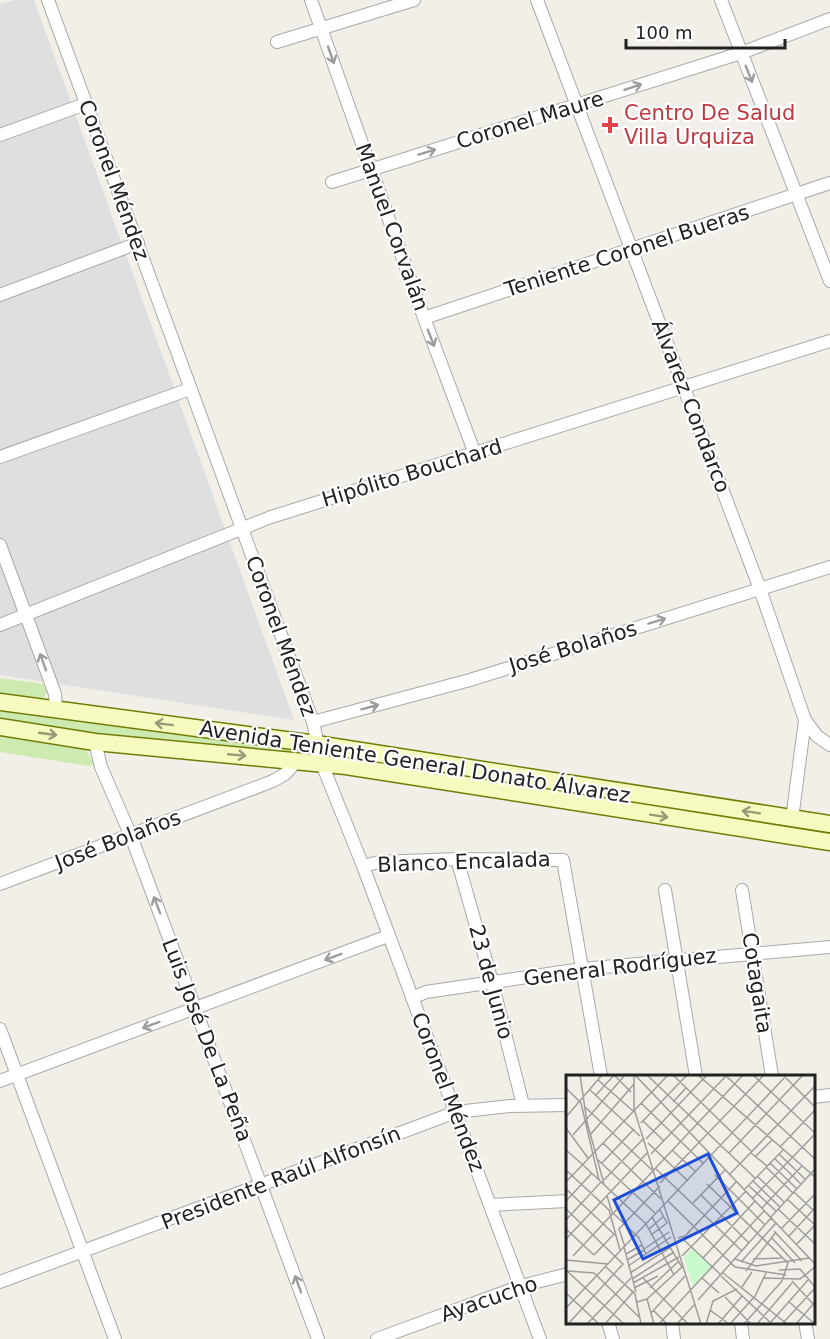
<svg xmlns="http://www.w3.org/2000/svg" width="830" height="1339" viewBox="0 0 830 1339" font-family="'DejaVu Sans',sans-serif">
  <style>
    .residential { fill: #e0dfdf }
    .grass { fill: #cdebb0 }
    .lines { fill: none; stroke-linecap: round; stroke-linejoin: round }
    .minor-casing { stroke: #a9a9a9; stroke-width: 14 }
    .secondary-casing { stroke: #707d05; stroke-width: 19 }
    .minor { stroke: #fff; stroke-width: 12 }
    .secondary { stroke: #f7fabf; stroke-width: 16 }
    .oneway { stroke: #9c9c9c }
    .oneway2 { stroke: #979978 }
    .health-dot { fill: #e0444e; stroke: #fff; stroke-width: 2 }
    .labels { text-anchor: middle; dominant-baseline: central; stroke-width: 4.5; stroke-linejoin: round; paint-order: stroke }
    .health-label { font-size: 21px; fill: #be3a42; stroke: #fff; text-anchor: start }
    .street-label { font-size: 21px; fill: #222; stroke: #fff }
    .inset-road { fill: none; stroke: #9f9d99; stroke-width: 1.5 }
    .view { fill: #1d4ed8; fill-opacity: 0.15; stroke: #1d4ed8; stroke-width: 3 }
    .inset-edge { fill: none; stroke: #222; stroke-width: 3 }
  </style>
  <rect width="100%" height="100%" fill="#f2efe9"/>
  <!-- residential -->
  <path class="residential" d="M14 0H34L294 720 0 675V4Z"/>
  <!-- grass -->
  <path class="grass" d="M0 678 43 684 47 692 41 701 0 694Z
    M0 709 299 749 297 752 96 733 0 719Z
    M0 733 85 748 94 764 88 766 0 752Z"/>
  <g class="lines">
    <defs>
      <path id="minor" d="M48 0 313 722 322 764 363 866 540 1339
        M311 0 424 318 475 454
        M537 0 760 589 805 720 792 819
        M721 0 830 281
        M277 42 414 0
        M0 135 85 104
        M332 182 741 53 830 19
        M0 295 138 243
        M424 318 830 183
        M0 457 190 389
        M0 545 55 694 56 710
        M0 625 271 517 830 341
        M805 720 817 736 830 745
        M313 722 470 680 830 567
        M95 742 101 767 131 836 318 1339
        M457 859 492 982 523 1105
        M363 866 379 862 457 859 563 860 601 1076
        M0 884 273 781 285 774 297 761
        M665 890 696 1076
        M742 890 772 1076
        M412 998 426 992 582 969 830 947
        M0 1029 115 1339
        M0 1081 388 936
        M814 1097 830 1095
        M490 1205 568 1201
        M0 1282 456 1112 510 1106 568 1105
        M608 1322 613 1339
        M672 1322 674 1339
        M741 1322 743 1339
        M805 1322 808 1339
        M377 1339 521 1286 568 1274"/>
      <path id="secondary" d="M0 702 316 744 830 824
        M0 727 95 742 346 766 830 842"/>
    </defs>
    <!-- minor casing -->
    <use href="#minor" class="minor-casing"/>
    <!-- secondary casing -->
    <use href="#secondary" class="secondary-casing"/>
    <!-- minor -->
    <use href="#minor" class="minor"/>
    <!-- secondary -->
    <use href="#secondary" class="secondary"/>
  </g>
  <!-- one-way arrows -->
  <defs><path id="oneway-shaft" d="M-6 0H5M1.5-3L5.5 0L1.5 3" fill="none" stroke-width="1.6" stroke-linecap="round" stroke-linejoin="round" transform="scale(1.5)"/></defs>
  <g class="oneway">
    <use href="#oneway-shaft" transform="translate(331 55) rotate(71)"/>
    <use href="#oneway-shaft" transform="translate(749 74) rotate(68)"/>
    <use href="#oneway-shaft" transform="translate(633 87) rotate(-18)"/>
    <use href="#oneway-shaft" transform="translate(427 152) rotate(-17)"/>
    <use href="#oneway-shaft" transform="translate(431 338) rotate(69)"/>
    <use href="#oneway-shaft" transform="translate(657 621) rotate(-17)"/>
    <use href="#oneway-shaft" transform="translate(43 662) rotate(-110)"/>
    <use href="#oneway-shaft" transform="translate(370 707) rotate(-15)"/>
    <use href="#oneway-shaft" transform="translate(157 905) rotate(-111)"/>
    <use href="#oneway-shaft" transform="translate(333 957) rotate(159)"/>
    <use href="#oneway-shaft" transform="translate(151 1025) rotate(160)"/>
    <use href="#oneway-shaft" transform="translate(298 1284) rotate(-110)"/>
  </g>
  <g class="oneway2">
    <use href="#oneway-shaft" transform="translate(164 724) rotate(-173)"/>
    <use href="#oneway-shaft" transform="translate(48 734) rotate(8)"/>
    <use href="#oneway-shaft" transform="translate(237 755) rotate(5)"/>
    <use href="#oneway-shaft" transform="translate(751 812) rotate(-171)"/>
    <use href="#oneway-shaft" transform="translate(659 816) rotate(9)"/>
  </g>
  <!-- markers -->
  <path class="health-dot" d="M607 116h6v6h6v6h-6v6h-6v-6h-6v-6h6z"/>
  <g class="labels">
    <!-- health labels -->
    <g class="health-label">
      <text x="624" y="113">Centro De Salud<tspan x="624" dy="24">Villa Urquiza</tspan></text>
    </g>
    <!-- street labels -->
    <g class="street-label">
      <text transform="translate(530 120) rotate(-17)">Coronel Maure</text>
      <text transform="translate(114 180) rotate(70)">Coronel Méndez</text>
      <text transform="translate(392 227) rotate(70)">Manuel Corvalán</text>
      <text transform="translate(627 251) rotate(-18)">Teniente Coronel Bueras</text>
      <text transform="translate(691 406) rotate(69)">Álvarez Condarco</text>
      <text transform="translate(412 473) rotate(-17)">Hipólito Bouchard</text>
      <text transform="translate(281 636) rotate(70)">Coronel Méndez</text>
      <text transform="translate(573 647) rotate(-17)">José Bolaños</text>
      <text transform="translate(415 762) rotate(9)">Avenida Teniente General Donato Álvarez</text>
      <text transform="translate(118 840) rotate(-21)">José Bolaños</text>
      <text transform="translate(464 862) rotate(-2)">Blanco Encalada</text>
      <text transform="translate(620 967) rotate(-7)">General Rodríguez</text>
      <text transform="translate(491 982) rotate(75)">23 de Junio</text>
      <text transform="translate(757 983) rotate(81)">Cotagaita</text>
      <text transform="translate(207 1040) rotate(69)">Luis José De La Peña</text>
      <text transform="translate(448 1092) rotate(69)">Coronel Méndez</text>
      <text transform="translate(281 1178) rotate(-21)">Presidente Raúl Alfonsín</text>
      <text transform="translate(489 1299) rotate(-19)">Ayacucho</text>
    </g>
  </g>
  <!-- overview -->
  <g transform="translate(566 1075)">
    <rect width="249" height="249" fill="#f2efe9"/>
    <path d="M127 174 146 192 127 211 118 182Z" fill="#c8facc"/>
    <path class="inset-road" d="M14 0 21 47 38 109M68 0V34L135 249M69 0 249 189M81 0 189 103M107 0 186 77M132 0 249 102M159 0 249 84M187 0 249 58M217 0 249 32M32 5 67 36M0 13 15 28 33 105M24 15 74 61M30 20 48 0 65 17M107 27 120 13M75 28 138 89M19 32 86 95M0 42 36 0M77 46 98 66M75 48 121 0M0 53 22 83M7 60 59 0M24 60 68 9M80 64 141 0M37 68 95 124M82 68 122 106M214 72 249 35M0 75 17 90M106 75 130 97M163 78 237 0M185 78 201 91M85 79 160 1M213 79 239 104M190 81 206 65M208 83 235 109M31 84 90 139M36 88 68 54M204 88 231 114M17 90 80 149 108 200M200 92 227 118M90 94 176 176M0 95 43 135 54 175M164 99 249 11M149 100 199 150M191 101 218 127M38 105 78 63M187 106 214 132M0 107 102 0M94 108 198 0M141 109 222 188 216 206 178 249M182 110 210 136M0 114 50 161M178 115 217 75M228 117 247 135M135 120 183 168M41 121 46 137 73 163 80 179M187 123 249 59M221 124 249 150 230 170M0 126 26 98M102 126 169 192 220 200M127 128 159 95M196 133 236 91M0 134 57 189 2 249M212 134 249 169M205 142 249 94M0 145 35 107M0 154 28 180M83 154 98 141M215 154 249 119M208 156 236 186M85 160 101 148 94 135M119 161V166L155 200M223 161 249 133M205 162 229 188M112 163 119 161 170 107M0 164 82 77M58 172 70 217M59 172 53 154 94 111M78 174 103 157M60 179 76 170M28 180 48 159M7 181 177 0M116 181 180 116M137 183 189 126M169 184 190 191 243 183M187 184 216 183M0 185 42 189M61 185 78 175M175 187 210 148M62 191 105 162M40 192 69 219 75 249M0 195 58 249M213 195 234 194 249 212M2 196 28 198 74 243M180 196 210 157M64 198 105 172M157 198 221 249M155 201 206 249M77 203 122 249M136 203 153 218M197 203 234 204 249 192M66 204 108 177M226 206 249 231M67 208 113 182M176 212 186 197M68 213 92 201M84 213 113 186M0 218 33 249M159 222 185 249M81 224 88 249M132 225 205 143M71 227 81 224 116 192 86 142M223 227 249 249M0 233 221 0M87 235 101 249M144 235 163 249M85 238 119 201M205 247 242 205M217 248 249 213M21 249 65 203M39 249 68 216M93 249 198 136M111 249 129 229M140 249 147 226 171 214M152 249 176 221M164 249 189 221 200 198M191 249 226 208M230 249 249 227"/>
    <path class="view" d="M142 79 171 138 77 184 48 125Z"/>
    <rect width="249" height="249" class="inset-edge"/>
  </g>
  <!-- scale -->
  <path d="M626 39v9h159v-9" fill="none" stroke="#222222" stroke-width="3"/>
  <text x="635" y="39" font-size="18" fill="#222222" stroke="#ffffff" stroke-width="4.5" paint-order="stroke">100 m</text>
</svg>
